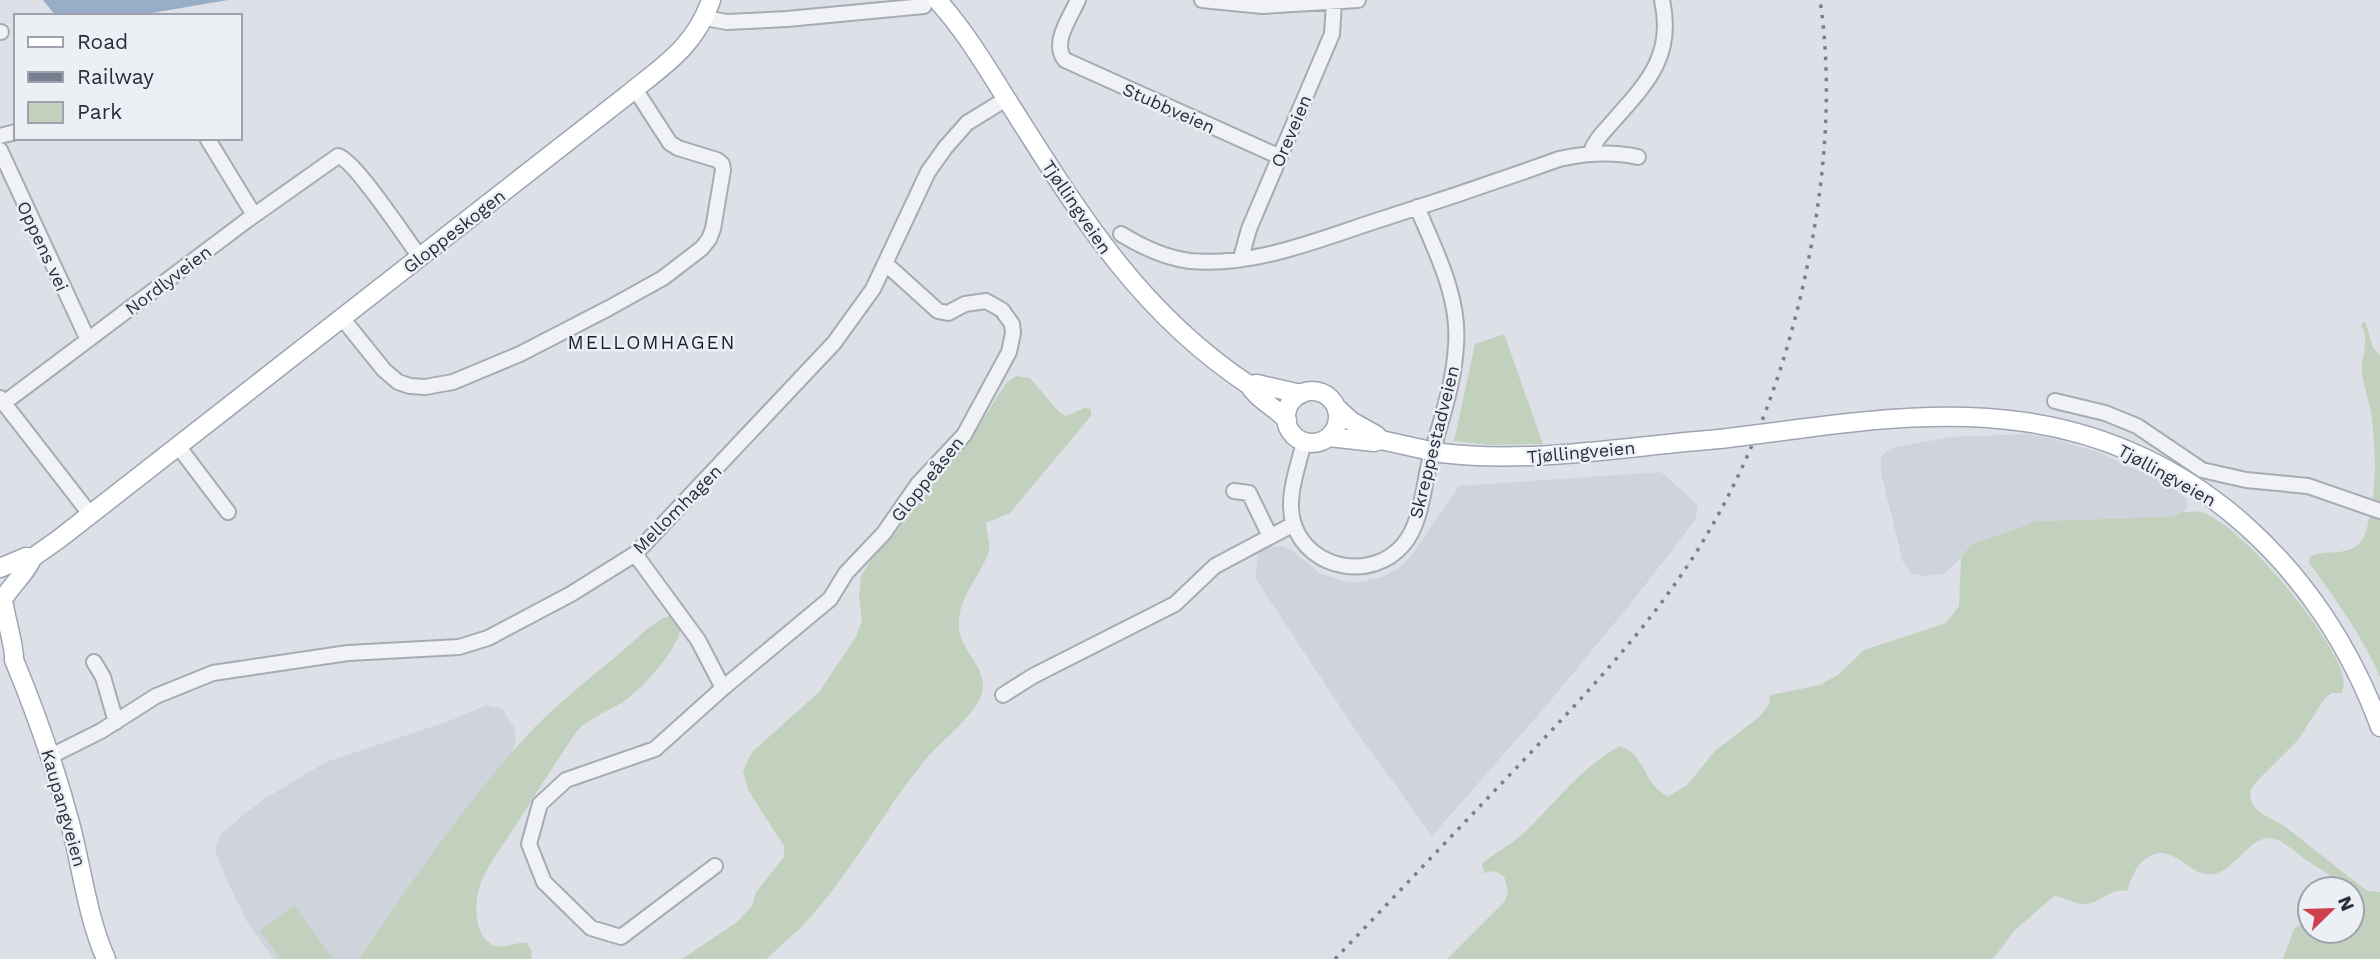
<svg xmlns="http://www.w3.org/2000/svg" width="2380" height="959" viewBox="0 0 2380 959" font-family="'Work Sans',sans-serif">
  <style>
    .built { fill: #cfd3dc }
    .green { fill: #c2d1be }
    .water { fill: #98adc7 }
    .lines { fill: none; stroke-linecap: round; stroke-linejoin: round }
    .minor-casing { stroke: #a6abb4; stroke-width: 18 }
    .major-casing { stroke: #9da4b3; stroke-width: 21 }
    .minor { stroke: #f0f2f5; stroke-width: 14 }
    .major { stroke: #fff; stroke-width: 18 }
    .rail { stroke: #777f90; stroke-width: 3.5; stroke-dasharray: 3.5 7; stroke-linecap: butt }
    .major-bridge-casing { stroke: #9da4b3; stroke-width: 21; stroke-linecap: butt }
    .major-bridge { stroke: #fff; stroke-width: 18 }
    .labels { text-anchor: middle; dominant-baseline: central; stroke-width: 5; stroke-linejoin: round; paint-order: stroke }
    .street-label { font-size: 18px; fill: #272e3e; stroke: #ecf0f5 }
    .neighbourhood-label { font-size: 19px; letter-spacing: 2px; fill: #191f2e; stroke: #ecf0f5 }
  </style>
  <rect width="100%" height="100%" fill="#dde1e7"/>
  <!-- built -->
  <path class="built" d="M2027 434 2054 439 2101 453 2170 486 2186 498 2188 507 2184 512 2170 517 2037 521 1970 545 1961 558 1944 574 1926 576 1912 574 1903 562 1881 473V456L1891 448 1950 437Z
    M1661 472 1698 505 1695 520 1632 602 1546 706 1432 836 1354 728 1255 578 1258 554 1264 548 1282 546 1290 549 1321 574 1348 582H1360L1382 577 1397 569 1408 560 1459 486Z
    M486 705 502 709 513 725 516 738 512 753 473 801 398 902 359 959H274L246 920 224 874 215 850 220 834 261 801 326 762 452 720Z"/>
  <!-- green -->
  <path class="green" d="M2363 322 2366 324 2373 348 2380 355V677C2362 635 2336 600 2309 563L2310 557C2325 547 2350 560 2363 538 2368 530 2369 516 2371 507 2377 478 2375 450 2372 421 2371 405 2364 389 2362 373 2360 359 2371 339 2361 326Z
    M1504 334 1543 444 1489 445 1454 441 1475 344Z
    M1016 376 1030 378 1059 412 1066 416 1084 408 1091 409V416L1010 513 986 523C986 533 992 544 988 554 978 580 957 598 959 628 961 653 991 670 981 696 972 719 937 744 921 765 884 812 854 866 815 912 803 927 787 940 773 953L766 959H682L737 922 752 906 756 892 784 857V846L748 790 743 771 752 752 819 692 856 637 862 620 859 598 861 576 872 559 895 534 926 488 971 438 1006 383Z
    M2184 512C2189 512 2196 511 2200 512 2241 522 2329 633 2342 672 2344 680 2344 686 2342 693H2332L2325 698 2298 740 2258 780 2251 789 2250 797 2253 805 2262 814 2283 825 2358 884 2368 891 2380 892V959H2283L2294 929 2310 918V931H2352V889H2343C2335 875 2318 869 2306 860 2298 854 2289 846 2280 841 2253 826 2238 871 2213 874 2190 878 2174 843 2150 856 2136 864 2132 876 2127 891 2110 887 2099 905 2083 904 2074 904 2066 897 2054 896L2014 931 1993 959H1447L1505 901 1508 891 1504 876 1494 871 1484 873 1482 864C1495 852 1513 844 1526 831 1556 802 1582 766 1620 746 1647 755 1643 787 1669 796L1687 785 1715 751 1760 716 1769 704 1770 695 1820 685 1839 674 1864 650 1946 623 1959 606 1961 558 1970 545 2037 521 2170 517Z
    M670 616 681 628C676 652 643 688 623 702 607 712 590 717 576 732 555 764 534 796 514 828 501 848 479 875 477 900 475 915 477 935 491 944 501 951 516 941 527 943L532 952 531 959H359C413 880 468 798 534 728 569 693 610 663 647 629L663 618Z
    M294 905 333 959H281L260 931Z"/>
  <!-- water -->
  <path class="water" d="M43 0H228L134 16H56Z"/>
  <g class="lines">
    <defs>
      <path id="minor" d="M1078 0C1070 18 1051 43 1065 60L1280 157
        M1202 0 1262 6 1358 0
        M705 18 727 22 787 19 924 6
        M0 32H1
        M0 136 16 132
        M207 138 254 215
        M0 150 88 340
        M1590 154C1595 139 1605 131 1615 119 1649 81 1674 54 1662 0
        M1121 234C1142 247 1166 258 1190 261 1256 267 1322 238 1382 219 1442 200 1501 180 1559 159 1586 153 1611 151 1638 157
        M1241 258 1249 229 1332 34 1334 3
        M342 318 384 370 398 382 410 386 425 387 453 382 520 354 609 308 663 278 702 248 709 239 713 229 723 170 722 164 717 160 678 148 670 143 635 89
        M0 398 90 514
        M2055 401 2105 413 2137 426 2202 470 2246 480 2308 486 2380 511
        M4 403 246 221 338 156C355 160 406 239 420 257
        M1304 442C1298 467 1285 499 1294 525 1310 570 1372 581 1403 545 1421 524 1423 490 1429 464 1439 425 1454 386 1456 345 1460 297 1435 250 1417 207
        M178 446 228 512
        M1234 491 1249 493 1270 536
        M635 554 698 640 723 688
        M94 662 103 677 116 722
        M1003 695 1033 676 1175 604 1215 566 1294 524
        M51 756 101 731 156 696 213 673 348 653 459 647 488 638 571 594 635 554 834 343 873 289 928 172 945 148 967 123 1006 99
        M715 866 621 937 591 928 544 882 529 844 540 804 566 780 655 749 723 688 830 599 846 573 884 533 918 484 964 435 1009 352 1013 333 1012 324 1002 310 986 301 965 304 948 313 938 311 886 264"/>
      <path id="major" d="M937 0C968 34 991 75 1016 114 1083 220 1142 314 1249 385 1257 399 1276 408 1287 420
        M1249 385 1257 384 1301 394
        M1286 417a26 26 0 1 1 52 0a26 26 0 1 1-52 0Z
        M1337 408 1351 421 1376 435 1381 440
        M1798 429C1873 419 1950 411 2025 422 2194 446 2323 570 2380 727
        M1329 437 1374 442 1381 440 1426 450
        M1441 453C1535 464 1627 446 1720 439
        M0 568 26 557 32 558 59 539 626 96C663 66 695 47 711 0
        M6 595C13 584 29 569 32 558
        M4 605C6 619 15 649 14 660 36 713 55 767 70 823 82 868 87 916 106 959"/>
    </defs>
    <!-- minor casing -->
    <use href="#minor" class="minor-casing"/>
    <!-- major casing -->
    <use href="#major" class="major-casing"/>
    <!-- minor -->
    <use href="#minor" class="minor"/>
    <!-- major -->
    <use href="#major" class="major"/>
    <!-- rail -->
    <path class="rail" d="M1335 959C1397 894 1459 828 1521 763 1584 696 1648 629 1697 551 1755 458 1791 354 1811 247 1826 166 1832 81 1820 0"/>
    <defs>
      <path id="major-bridge" d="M1720 439 1798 429
        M1426 450 1441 453"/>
    </defs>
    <!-- major-bridge casing -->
    <use href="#major-bridge" class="major-bridge-casing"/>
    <!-- major-bridge -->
    <use href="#major-bridge" class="major-bridge"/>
  </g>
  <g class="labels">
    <!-- street labels -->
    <g class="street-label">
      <text transform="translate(1169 108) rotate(24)">Stubbveien</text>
      <text transform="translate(1291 131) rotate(-67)">Oreveien</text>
      <text transform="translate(1077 207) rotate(56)">Tjøllingveien</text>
      <text transform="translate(454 231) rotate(-38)">Gloppeskogen</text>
      <text transform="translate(43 246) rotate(65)">Oppens vei</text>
      <text transform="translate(168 280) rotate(-37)">Nordlyveien</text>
      <text transform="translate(1434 442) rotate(-76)">Skreppestadveien</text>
      <text transform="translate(1581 452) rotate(-5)">Tjøllingveien</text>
      <text transform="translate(2167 475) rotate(29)">Tjøllingveien</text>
      <text transform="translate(927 479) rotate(-51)">Gloppeåsen</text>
      <text transform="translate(677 509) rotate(-45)">Mellomhagen</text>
      <text transform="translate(64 808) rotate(74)">Kaupangveien</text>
    </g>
    <!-- neighbourhood labels -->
    <g class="neighbourhood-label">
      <text x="652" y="342">MELLOMHAGEN</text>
    </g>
  </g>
  <!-- legend -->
  <rect x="14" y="14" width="228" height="126" fill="#ecf0f5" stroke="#9da2ac" stroke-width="2"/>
  <rect x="28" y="37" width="35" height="10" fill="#ffffff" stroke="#9da2ac" stroke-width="2"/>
  <text x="77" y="49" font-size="21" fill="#272e3e">Road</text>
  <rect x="28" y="72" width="35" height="10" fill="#777f90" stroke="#9da2ac" stroke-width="2"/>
  <text x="77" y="84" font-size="21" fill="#272e3e">Railway</text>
  <rect x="28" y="102" width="35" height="21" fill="#c2d1be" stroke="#9da2ac" stroke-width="2"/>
  <text x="77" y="119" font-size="21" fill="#272e3e">Park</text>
  <!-- north arrow -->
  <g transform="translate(2331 910) rotate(67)"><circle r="33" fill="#ecf0f5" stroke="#9da2ac" stroke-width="2"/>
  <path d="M0-5L12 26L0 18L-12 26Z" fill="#cd414f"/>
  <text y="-10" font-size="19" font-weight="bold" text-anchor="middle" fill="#272e3e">N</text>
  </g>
</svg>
